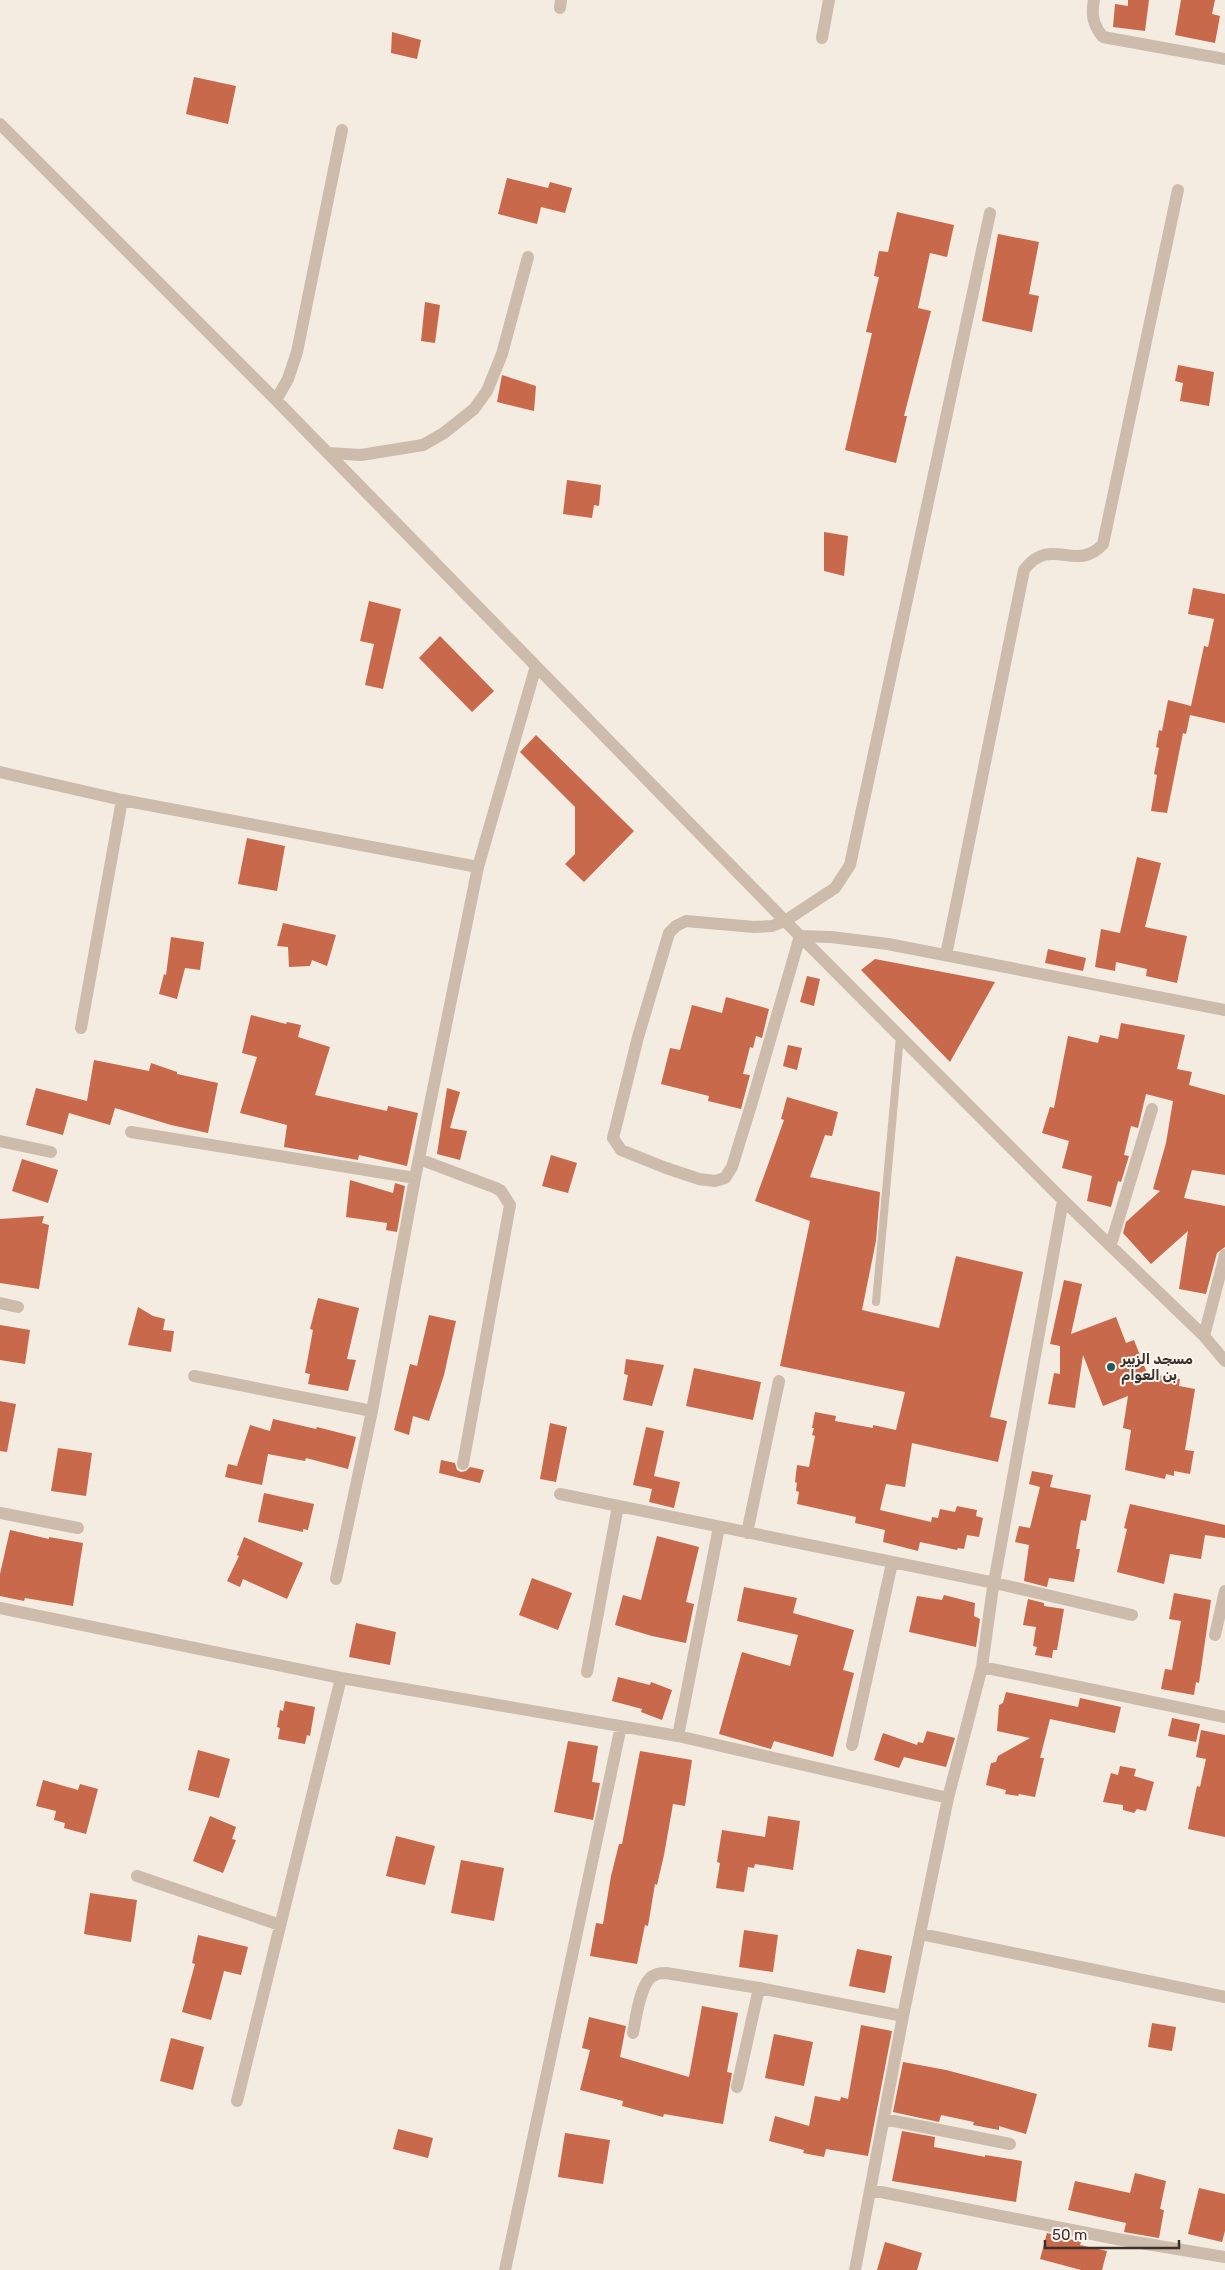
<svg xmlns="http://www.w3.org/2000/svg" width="1225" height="2270" viewBox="0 0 1225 2270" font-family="Rubik,Vazirmatn,sans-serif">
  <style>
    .building { fill: #c8694b }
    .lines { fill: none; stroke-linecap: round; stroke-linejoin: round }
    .lane { stroke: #cdbbac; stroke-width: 8 }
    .street { stroke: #cdbbac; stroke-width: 12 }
    .poi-dot { fill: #1f5a5e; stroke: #fbf5ee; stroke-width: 2 }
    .labels { text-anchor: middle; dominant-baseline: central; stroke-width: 4; stroke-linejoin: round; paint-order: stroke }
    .poi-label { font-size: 14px; font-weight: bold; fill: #3b302b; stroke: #fbf5ee; text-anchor: start }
  </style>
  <rect width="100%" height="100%" fill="#f4ebe1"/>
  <!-- building -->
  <path class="building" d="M1128 0H1149L1145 31 1113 27 1115 4 1128 6Z
    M1181 0H1215L1212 14 1220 16 1215 43 1175 35Z
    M392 32 421 40 417 59 391 53Z
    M194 77 236 86 228 124 186 114Z
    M507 178 548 188 550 182 572 188 565 213 541 207 537 224 498 214Z
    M897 212 954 225 947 257 930 253 918 308 931 311 904 416H907L896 463 845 450 872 333 866 332 879 277 874 276 879 251 888 252Z
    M998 234 1039 242 1029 294 1039 296 1032 332 982 321Z
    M425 302 440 305 435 343 421 341Z
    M1178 365 1214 372 1209 406 1180 401 1183 383 1175 381Z
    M502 375 536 386 534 411 497 402Z
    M567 480 601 485 599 506 594 505 592 518 563 514Z
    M824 532 848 536 844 576 824 571Z
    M1193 588 1225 594V723L1190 715 1186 734 1183 733 1167 813 1151 811 1157 775 1154 774 1159 748 1156 747 1159 730 1162 731 1168 700 1191 706 1204 646 1208 647 1214 619 1188 614Z
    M369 601 401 609 383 689 365 685 374 644 360 641Z
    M440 636 494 691 472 712 419 658Z
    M536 735 634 831 584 882 565 864 575 854V807L520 752Z
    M247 838 285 846 277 891 238 884Z
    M1137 857 1161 863 1145 927 1187 936 1177 983 1146 976 1147 969 1116 962 1115 971 1095 967 1101 929 1120 933Z
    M283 923 336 935 327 966 312 960 310 966 289 967 288 947 277 946Z
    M171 937 204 942 200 970 185 968 177 999 159 994 164 974 166 975Z
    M1048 949 1086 958 1083 971 1045 963Z
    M875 959 995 982 950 1062 861 970Z
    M807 976 820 979 814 1006 800 1002Z
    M726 997 769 1009 762 1038 756 1036 753 1048 750 1047 743 1074 750 1075 741 1109 708 1101 709 1096 661 1084 670 1048 680 1050 692 1005 722 1013Z
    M251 1015 286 1024 287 1022 301 1025 298 1037 330 1047 315 1095 387 1111 388 1106 418 1113 407 1166 359 1155 358 1160 284 1147 287 1125 240 1113 257 1057 242 1053Z
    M1121 1023 1185 1035 1177 1069 1192 1072 1189 1085 1225 1095V1175L1192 1170 1184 1198 1225 1206V1247L1217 1253 1206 1294 1179 1289 1188 1231 1151 1264 1123 1233 1126 1222 1160 1191 1153 1189 1166 1143 1173 1101 1146 1094 1138 1128 1131 1126 1124 1155 1129 1156 1121 1182 1118 1181 1111 1207 1087 1201 1092 1176 1062 1168 1069 1141 1042 1133 1050 1107 1054 1108 1068 1036 1098 1043 1100 1035 1118 1039Z
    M788 1045 802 1048 797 1070 783 1066Z
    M94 1060 149 1071 151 1063 177 1072V1074L218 1083 208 1133 171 1125 115 1108 110 1125 69 1113 63 1135 26 1125 36 1088 87 1101Z
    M447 1088 460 1092 450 1128 467 1131 460 1160 437 1154Z
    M787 1097 838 1112 832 1136 825 1135 810 1177 880 1192 876 1241 862 1310 939 1328 956 1256 1023 1272 990 1417 1007 1421 998 1462 912 1443 905 1487 886 1484 880 1510 931 1522 932 1517 938 1518 940 1509 955 1512 957 1506 977 1510 976 1516 983 1518 979 1537 967 1535 964 1549 958 1548 957 1550 920 1542 918 1551 883 1542 885 1530 855 1523 856 1517 797 1504 799 1492 796 1491 797 1483 795 1482 797 1465 809 1467 815 1436 812 1435 814 1428H812L815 1412 836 1416 835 1421 873 1428V1425L896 1430 905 1392 780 1366 810 1221 755 1201 784 1120 781 1119Z
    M551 1155 577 1163 568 1193 542 1186Z
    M22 1159 58 1170 48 1203 12 1191Z
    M350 1180 393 1193 395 1183 405 1186 397 1232 386 1230 387 1223 346 1217Z
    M44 1216 42 1223 49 1225 39 1289 0 1283V1219Z
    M1064 1280 1082 1284 1071 1334 1116 1317 1126 1343 1134 1340 1147 1373 1180 1379 1179 1386 1195 1389 1185 1450 1194 1451 1190 1474 1174 1471V1476L1166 1474 1165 1479 1125 1470 1131 1430 1123 1428 1128 1396 1103 1406 1083 1355 1075 1408 1048 1404 1054 1373 1060 1374V1346L1050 1344Z
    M318 1298 359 1308 347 1359 356 1360 348 1391 308 1384 310 1374 305 1373 313 1330 310 1329Z
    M138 1307 153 1316 165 1319 163 1330 174 1331 171 1352 128 1345Z
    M429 1315 456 1321 444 1375 429 1421 413 1416 409 1435 394 1430 410 1364 417 1366Z
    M0 1325 30 1330 25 1364 0 1360Z
    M626 1359 664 1365 652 1406 623 1400 628 1375 624 1374Z
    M694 1368 761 1382 753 1420 686 1406Z
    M0 1401 16 1404 7 1452 0 1451Z
    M273 1419 316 1429 317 1427 356 1437 348 1469 306 1458 305 1461 268 1454 262 1485 225 1477 228 1464 237 1466 250 1425 270 1431Z
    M550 1423 567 1427 556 1482 540 1479Z
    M646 1427 664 1431 654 1476 680 1482 674 1508 649 1502 652 1489 633 1485Z
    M58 1448 92 1453 86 1496 51 1491Z
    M441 1460 455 1463 457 1470 461 1472 466 1471 470 1467 484 1470 480 1483 439 1473Z
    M1032 1471 1053 1475 1050 1487 1091 1495 1086 1521 1081 1520 1076 1549H1080L1074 1582 1049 1578 1047 1587 1024 1581 1029 1545 1015 1542 1019 1526 1030 1528 1040 1487 1029 1484Z
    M264 1493 314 1504 308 1530 303 1529V1532L258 1522Z
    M1130 1504 1225 1525V1538L1205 1535 1201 1559 1170 1554 1164 1584 1117 1572 1127 1529 1124 1528Z
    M10 1530 49 1539V1537L83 1543 73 1606 25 1598 24 1601 0 1596V1574Z
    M657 1536 699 1547 686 1602 694 1604 686 1643 652 1636 615 1625 623 1595 641 1600Z
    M244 1537 303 1563 287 1599 243 1579 240 1587 227 1581 239 1556 237 1555Z
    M532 1578 572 1593 558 1630 519 1615Z
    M744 1587 797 1598 793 1613 854 1630 843 1670 854 1673 833 1757 774 1741 771 1749 719 1734 742 1652 790 1666 798 1635 737 1621Z
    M1174 1593 1211 1600 1199 1683 1196 1682 1194 1695 1161 1689 1165 1669 1172 1670 1181 1621 1169 1619Z
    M944 1595 975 1603 974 1616 980 1619 976 1647 909 1632 917 1596 942 1600Z
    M1028 1599 1044 1603V1606L1064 1609 1057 1650H1053L1052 1658 1035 1655 1037 1647 1033 1646 1036 1627 1023 1625Z
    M356 1623 396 1632 390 1665 349 1657Z
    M618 1677 650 1685 651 1682 672 1690 662 1720 641 1712 642 1709 612 1701Z
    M1006 1692 1078 1707 1080 1698 1121 1707 1115 1733 1050 1719 1040 1758H1044L1035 1797 1019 1794 1018 1796 1005 1794 1006 1790 986 1785 991 1763 996 1762 998 1756 1030 1738 997 1731 999 1705 1003 1703Z
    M285 1701 315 1707 310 1736 307 1735 305 1744 278 1739 280 1728 277 1727 280 1710 283 1711Z
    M1172 1718 1200 1724 1196 1742 1168 1736Z
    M1201 1730 1225 1735V1837L1188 1829 1197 1786 1200 1787 1206 1759 1196 1757Z
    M927 1731 955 1738 946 1767 904 1757 899 1768 874 1760 883 1733 917 1745 918 1742 923 1743Z
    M568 1741 598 1746 592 1782 600 1783 593 1820 554 1812Z
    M198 1750 230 1759 219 1798 188 1790Z
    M640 1751 692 1760 685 1806 673 1804 664 1855 657 1885 655 1884 648 1926 645 1925 637 1964 590 1956 596 1923 603 1924 611 1876 619 1844H622Z
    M1120 1766 1136 1769 1134 1776 1154 1782 1146 1811 1137 1809 1134 1813 1123 1810V1805L1103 1802 1111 1773 1118 1775Z
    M43 1780 78 1790 80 1784 98 1789 86 1834 64 1828 65 1823 54 1820 56 1811 36 1806Z
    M210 1816 236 1827 232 1839 236 1840 223 1873 193 1861Z
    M768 1816 800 1821 793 1870 755 1864 754 1868 748 1867 744 1892 716 1888 720 1863 717 1862 722 1830 765 1837Z
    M396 1836 435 1846 425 1885 386 1876Z
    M461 1860 504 1868 494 1921 451 1913Z
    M90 1893 137 1900 131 1942 84 1934Z
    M744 1930 778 1935 773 1972 739 1967Z
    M198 1935 248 1947 241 1975 224 1971 211 2020 182 2012 195 1964 192 1963Z
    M857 1949 892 1956 885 1993 849 1986Z
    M702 2006 738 2013 727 2072 732 2073 723 2124 664 2114 663 2117 622 2106 623 2101 580 2090 590 2050 582 2048 589 2017 626 2026 620 2057 689 2077Z
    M1152 2023 1176 2027 1172 2051 1148 2047Z
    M861 2025 892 2031 868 2156 826 2149 824 2157 803 2153 804 2150 769 2141 775 2116 809 2126 815 2096 840 2101 841 2097 848 2099Z
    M774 2034 813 2042 804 2086 765 2078Z
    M171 2038 204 2047 193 2090 160 2081Z
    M903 2062 946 2070 1037 2094 1026 2134 999 2126V2130L973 2125 974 2122 941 2115 939 2122 893 2112Z
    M398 2129 433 2138 428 2158 393 2149Z
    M902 2131 935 2137 934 2147 985 2157V2155L1022 2161 1016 2202 892 2181Z
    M565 2133 610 2140 603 2184 558 2177Z
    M1135 2173 1166 2181 1160 2209 1164 2210 1159 2238 1124 2232 1126 2223 1068 2210 1075 2181 1130 2193Z
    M1199 2188 1225 2194V2231L1222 2242 1188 2234Z
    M1047 2233 1081 2242 1080 2245 1107 2251 1102 2270H1081L1040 2259Z
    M885 2242 922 2253 917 2270H877Z"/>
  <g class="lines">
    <!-- lane -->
    <path class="lane" d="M876 1302 900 1036"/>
    <!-- street -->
    <path class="street" d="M1094 0C1091 15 1093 25 1103 37L1225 59
      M560 8 561 0
      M822 38 829 0
      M0 124 276 400 785 921 1063 1200 1204 1336 1225 1361
      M990 213 850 865 835 888 785 921 772 926 754 927 686 921 676 926 669 933 638 1037 613 1138 621 1150 666 1168 699 1179 715 1181 725 1178 732 1167 752 1102 800 936 831 937 888 944 1225 1010
      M276 400 288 379 297 352 342 130
      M328 453 361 455 423 445 444 433 474 409 487 391 502 354 528 257
      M0 772 122 800 478 867
      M946 955 1024 570C1051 534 1076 574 1103 544L1178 190
      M81 1028 122 800
      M131 1132 415 1178
      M0 1141 51 1152
      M419 1159 496 1188 501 1191 510 1205 463 1464
      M1111 1244 1152 1109
      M0 1303 18 1307
      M1204 1336 1225 1255
      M194 1376 372 1411
      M560 1494 995 1583 1132 1615
      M0 1513 78 1528
      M747 1533 779 1381
      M336 1579 372 1411 415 1178 478 867 536 666
      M0 1608 341 1678 678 1736 948 1798
      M1215 1635 1225 1591
      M982 1667 1225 1717
      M587 1672 618 1506
      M678 1736 719 1527
      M852 1745 892 1563
      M137 1876 280 1925
      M921 1934 1225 1997
      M633 2033C636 2019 640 1980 655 1975 658 1973 663 1973 666 1973L759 1988 903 2016
      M737 2087 759 1988
      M237 2101 341 1678
      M884 2119 1010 2144
      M871 2190 1117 2239 1225 2257
      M505 2270 621 1726
      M855 2270 903 2016 948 1798 982 1667 992 1594 1063 1200"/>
  </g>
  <!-- markers -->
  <circle class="poi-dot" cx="1111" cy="1367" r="5"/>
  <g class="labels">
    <!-- poi labels -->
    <g class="poi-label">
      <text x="1121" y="1359">مسجد الزبير<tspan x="1121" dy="16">بن العوام</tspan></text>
    </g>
  </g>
  <!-- scale -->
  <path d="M1045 2240v8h134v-8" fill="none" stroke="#3b302b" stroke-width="2.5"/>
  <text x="1052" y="2240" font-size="15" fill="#3b302b" stroke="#fbf5ee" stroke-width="4" paint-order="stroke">50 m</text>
</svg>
